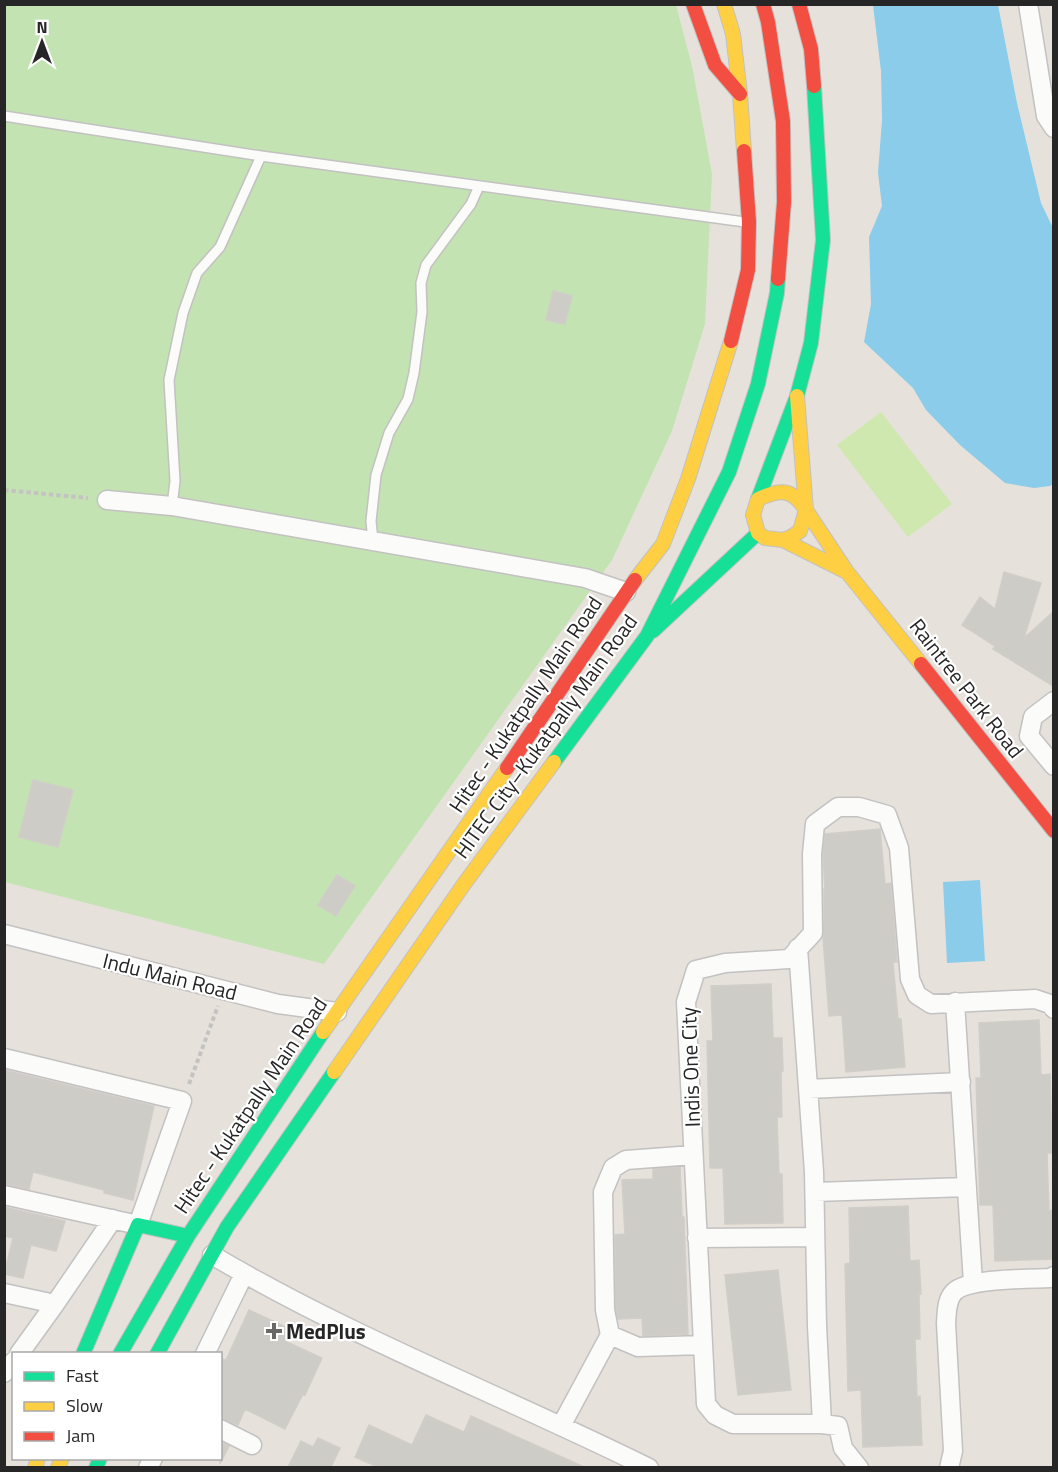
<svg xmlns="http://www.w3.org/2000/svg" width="1058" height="1472" viewBox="0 0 1058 1472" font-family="'Titillium Web',sans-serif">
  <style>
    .green { fill: #c3e3b2 }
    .pitch { fill: #cfe8af }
    .water { fill: #8bcceb }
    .building { fill: #ceccc7; stroke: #d1cdc8; stroke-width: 1.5 }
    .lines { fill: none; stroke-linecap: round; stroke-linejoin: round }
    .lane-casing { stroke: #c3c1c1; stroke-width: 12 }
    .street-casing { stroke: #c3c1c1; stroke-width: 21 }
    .fast-casing { stroke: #c3c1c1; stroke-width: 16 }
    .slow-casing { stroke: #c3c1c1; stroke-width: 16 }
    .jam-casing { stroke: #c3c1c1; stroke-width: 16 }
    .path { stroke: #c4c3c2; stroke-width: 4; stroke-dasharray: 4.5 3; stroke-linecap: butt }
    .lane { stroke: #fbfbfa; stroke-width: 9 }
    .street { stroke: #fbfbfa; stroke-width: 18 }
    .fast { stroke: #16e098; stroke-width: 14 }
    .slow { stroke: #ffcf43; stroke-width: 14 }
    .jam { stroke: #f24e42; stroke-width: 14 }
    .poi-dot { fill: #696865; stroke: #fff; stroke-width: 2 }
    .labels { text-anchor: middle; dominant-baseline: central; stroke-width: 4.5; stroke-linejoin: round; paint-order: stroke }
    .street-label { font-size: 21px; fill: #262626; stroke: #fff }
    .poi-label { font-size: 21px; font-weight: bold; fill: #262626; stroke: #fff; text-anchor: start }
  </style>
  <rect width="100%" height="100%" fill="#e6e2db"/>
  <!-- green -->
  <path class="green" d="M4 5H676L692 66 712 174 705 324 672 431 612 560 324 964 5 882Z"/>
  <!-- pitch -->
  <path class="pitch" d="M881 412 952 504 908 537 837 445Z"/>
  <!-- water -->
  <path class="water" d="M873 5H998L1017 103 1041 203 1053 228 1054 483 1050 486 1034 488 1005 483 960 445 926 410 913 388 864 342 871 304 869 237 882 206 878 173 882 120 881 71Z
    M980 880 985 961 947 963 943 882Z"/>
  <!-- building -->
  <path class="building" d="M553 291 572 296 565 324 546 320Z
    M1004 572 1041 583 1024 638 1053 612V686L993 649 995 646 962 625 980 597 995 609Z
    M33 780 73 790 58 847 19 837Z
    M880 829 885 884 891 883 897 962H893L898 1019H901L905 1067 846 1072 842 1015 829 1016 823 938 824 933V889H825L823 854 825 834Z
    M337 875 355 886 336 916 318 905Z
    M771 984 773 1038H782L783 1071H781L782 1117H777L779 1174H782L783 1223 725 1224 723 1168H710L707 1041H713L711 986Z
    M1039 1020 1041 1075 1050 1074 1052 1153H1047L1049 1211 1052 1210 1053 1259 995 1261 993 1205H980L976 1078H981L979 1023Z
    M4 1070 154 1106 133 1200 104 1193V1190L33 1172 29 1189 4 1184Z
    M680 1167 682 1217H684L688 1334 643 1336 642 1318 618 1319 616 1309 615 1235 625 1234 622 1180 653 1179V1169Z
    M908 1206 910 1261 919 1260 921 1294H919L920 1339H915L917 1397 920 1396 922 1445 863 1447 861 1390 848 1391 845 1264 850 1263 849 1208Z
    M4 1207 65 1221 56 1251 31 1245 23 1278 4 1274 13 1238 4 1236Z
    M778 1270 791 1390 738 1395 725 1275Z
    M249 1310 290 1329 285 1341 322 1358 305 1395 303 1394 285 1429 245 1409 238 1425 220 1418V1358L226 1360Z
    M426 1415 464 1432 471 1416 584 1467H378L355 1457 369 1425 412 1445Z
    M318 1438 340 1448 331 1467H288L301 1441 313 1447Z
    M220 1442 229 1446 220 1464Z"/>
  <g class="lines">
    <defs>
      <path id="lane" d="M4 116 261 156 745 222
        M172 506 175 481 169 380 183 313 197 273 220 247 261 156
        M373 541 371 521 376 475 389 433 408 399 414 373 422 312 421 283 426 265 471 204 479 186"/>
      <path id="street" d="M1028 4 1046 116 1054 128
        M107 500 172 506 585 578 626 592
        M1054 701 1033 717 1029 736 1054 766
        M4 934 278 1004 337 1012
        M798 948 814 1172 817 1326 822 1424
        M955 1002 973 1283
        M4 1058 182 1101 138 1225 4 1195
        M808 1089 961 1082
        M693 1155 626 1160 613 1168 603 1192 605 1310 610 1335 638 1347 703 1345
        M815 1192 967 1187
        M697 1238 815 1237
        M212 1255C352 1338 504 1396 649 1468
        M4 1293 55 1304
        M19 1354 55 1304 113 1219
        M205 1354 244 1274
        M4 1373 14 1361
        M561 1426 610 1335
        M220 1429 252 1445
        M148 1468 153 1458
        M859 1468 843 1448 838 1426 822 1424H733L715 1415 706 1404 686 1002 696 970 725 963 789 959 813 933 812 854 815 824 838 807H859L887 815 899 848 910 979 917 995 931 1004 1035 999 1050 1004 1054 1009
        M949 1468 953 1451 946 1323C947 1313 946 1300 954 1292 968 1278 1029 1279 1050 1278L1054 1276"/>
      <path id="fast" d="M758 499 797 396 811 343 823 240 814 86
        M653 631 758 533
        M554 762 647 636 729 472 758 384 777 293 778 279
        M83 1354 138 1225 188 1236
        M120 1354 188 1236 323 1032
        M157 1354 227 1227 334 1072
        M96 1468 100 1458"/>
      <path id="slow" d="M724 4 733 34 740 94 744 151
        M797 396 806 510 800 531 791 537 783 540 765 538 758 533 753 515 758 499C780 489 792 488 806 510L847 572 921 664
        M783 540 847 572
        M635 580 663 544 688 479 731 341
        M323 1032 507 768
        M334 1072 464 884 554 762
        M35 1468 38 1458
        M58 1468 62 1458"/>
      <path id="jam" d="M693 4 715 65 740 94
        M763 4 768 22 783 121 784 202 778 279
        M799 4 811 49 814 86
        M731 341 748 270 749 222 744 151
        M921 664 1054 831
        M507 768 635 580"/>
    </defs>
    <!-- lane casing -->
    <use href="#lane" class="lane-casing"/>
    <!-- street casing -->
    <use href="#street" class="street-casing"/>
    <!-- fast casing -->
    <use href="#fast" class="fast-casing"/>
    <!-- slow casing -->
    <use href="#slow" class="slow-casing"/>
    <!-- jam casing -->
    <use href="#jam" class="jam-casing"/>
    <!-- path -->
    <path class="path" d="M4 490 88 498
      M189 1084 218 1006"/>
    <!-- lane -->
    <use href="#lane" class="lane"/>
    <!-- street -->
    <use href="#street" class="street"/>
    <!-- fast -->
    <use href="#fast" class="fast"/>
    <!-- slow -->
    <use href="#slow" class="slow"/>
    <!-- jam -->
    <use href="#jam" class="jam"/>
  </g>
  <!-- markers -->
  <path class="poi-dot" d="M271 1322h6v6h6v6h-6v6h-6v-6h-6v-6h6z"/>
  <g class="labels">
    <!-- street labels -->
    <g class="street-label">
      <text transform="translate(967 688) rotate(52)">Raintree Park Road</text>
      <text transform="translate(525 704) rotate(-56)">Hitec - Kukatpally Main Road</text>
      <text transform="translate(545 736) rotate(-54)">HITEC City–Kukatpally Main Road</text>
      <text transform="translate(170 976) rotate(14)">Indu Main Road</text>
      <text transform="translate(690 1067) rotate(-92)">Indis One City</text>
      <text transform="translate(250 1105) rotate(-56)">Hitec - Kukatpally Main Road</text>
    </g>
    <!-- poi labels -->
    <g class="poi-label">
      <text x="286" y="1331">MedPlus</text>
    </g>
  </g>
  <!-- border -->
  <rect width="1058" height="1472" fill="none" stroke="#262626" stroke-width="12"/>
  <!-- legend -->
  <rect x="12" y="1352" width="210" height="108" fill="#ffffff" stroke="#a8a8a8" stroke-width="1.5"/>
  <rect x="24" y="1372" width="30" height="9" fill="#16e098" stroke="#a8a8a8" stroke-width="1.5"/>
  <text x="66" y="1382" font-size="18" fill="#262626">Fast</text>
  <rect x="24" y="1402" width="30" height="9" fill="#ffcf43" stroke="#a8a8a8" stroke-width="1.5"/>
  <text x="66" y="1412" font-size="18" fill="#262626">Slow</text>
  <rect x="24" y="1432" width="30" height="9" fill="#f24e42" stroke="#a8a8a8" stroke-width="1.5"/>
  <text x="66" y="1442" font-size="18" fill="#262626">Jam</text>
  <!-- north arrow -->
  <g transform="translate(42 42)" stroke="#ffffff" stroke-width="4.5" paint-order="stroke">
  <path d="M0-4.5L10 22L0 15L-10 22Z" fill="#262626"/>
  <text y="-9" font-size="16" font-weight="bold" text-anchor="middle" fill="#262626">N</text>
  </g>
</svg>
